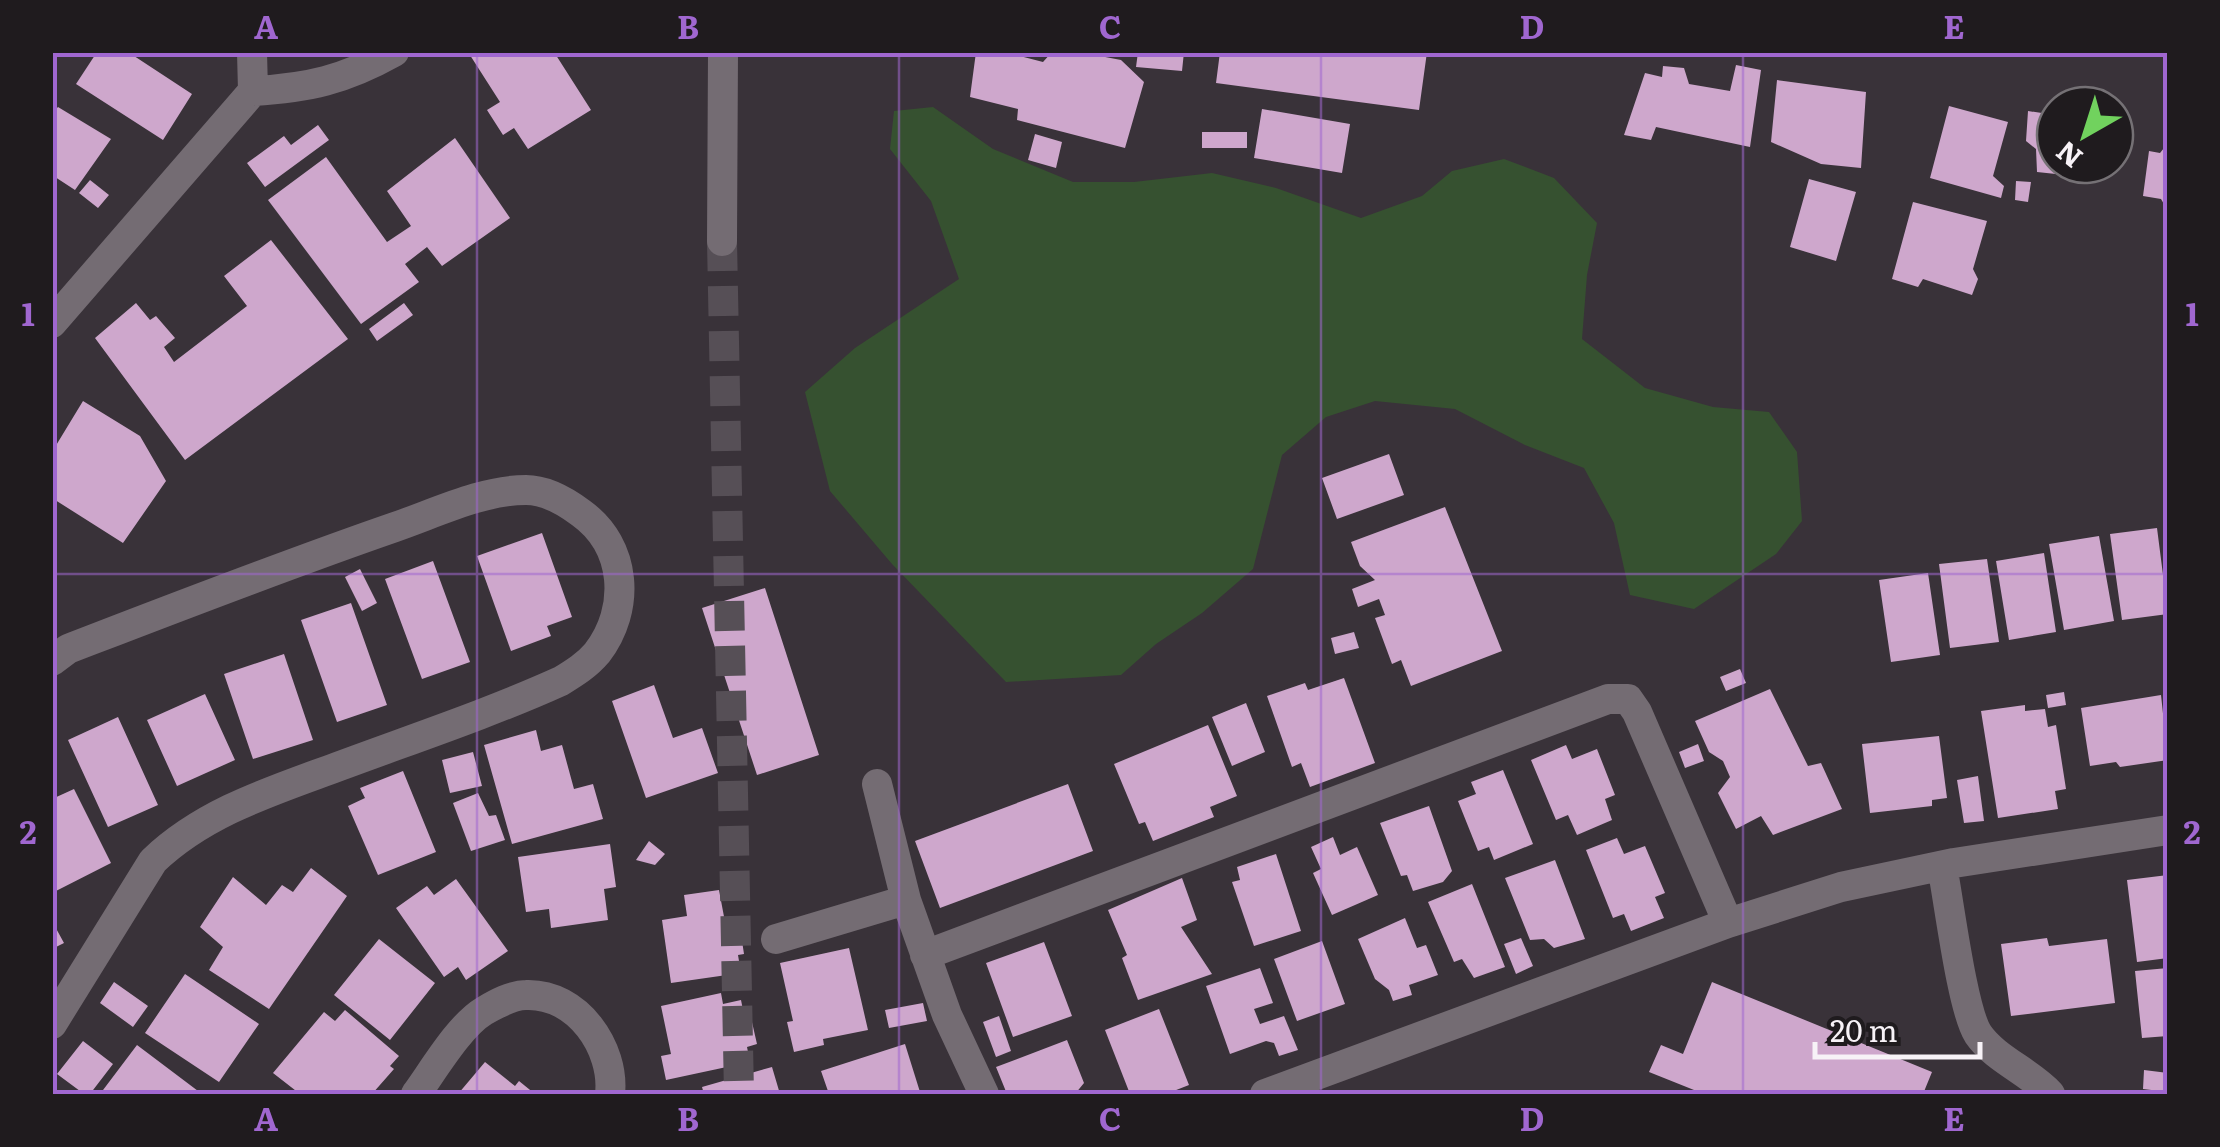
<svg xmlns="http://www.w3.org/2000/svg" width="2220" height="1147" viewBox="0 0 2220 1147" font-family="Literata,serif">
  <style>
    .green { fill: #365130 }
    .building { fill: #cea7cc }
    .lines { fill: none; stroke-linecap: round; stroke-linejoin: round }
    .minor-tunnel { stroke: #564f56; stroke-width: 30; stroke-dasharray: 30 15; stroke-linecap: butt }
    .minor { stroke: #746c73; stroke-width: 30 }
    .grid { fill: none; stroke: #a067d0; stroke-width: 2.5; stroke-opacity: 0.55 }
    .neatline { fill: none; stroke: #a067d0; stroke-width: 4 }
    .grid-label { font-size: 32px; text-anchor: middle; font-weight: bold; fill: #a067d0 }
  </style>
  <rect width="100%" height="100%" fill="#393239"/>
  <!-- green -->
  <path class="green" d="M933 107 993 149 1073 182H1134L1212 173 1276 188 1361 218 1422 196 1452 171 1504 159 1554 178 1597 223 1587 275 1582 339 1645 388 1713 407 1769 412 1797 452 1802 521 1776 554 1694 609 1630 595 1614 523 1584 468 1525 445 1455 409 1375 401 1326 417 1282 455 1253 569 1202 613 1156 644 1121 675 1006 682 892 564 830 491 805 392 855 348 959 279 931 201 890 149 894 111Z"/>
  <!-- building -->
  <path class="building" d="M97 52H128L192 94 163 140 76 84Z
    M468 52H554L591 110 528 149 514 128 503 135 487 110 500 102Z
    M976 52H1005L1043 62 1052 52H1079L1121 60 1144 82 1125 148 1017 120 1018 109 970 97Z
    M1138 52H1184L1182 71 1136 67Z
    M1220 52H1427L1419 110 1216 83Z
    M1736 65 1761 70 1750 147 1656 127 1651 140 1624 135 1645 73 1662 77 1663 66 1684 68 1689 84 1730 91Z
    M1777 80 1866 92 1861 168 1821 164 1771 142Z
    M1949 106 2008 122 1993 176 2004 186 2001 198 1930 178Z
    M58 107 111 139 75 190 52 175V113Z
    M1262 109 1350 124 1342 173 1254 158Z
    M2028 111 2055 115V165H2104L2103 179 2037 172 2036 149 2026 141Z
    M318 125 329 140 265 187 247 163 284 136 291 145Z
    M1202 132H1247V148H1202Z
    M1035 134 1062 142 1056 168 1028 160Z
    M455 138 510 218 442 266 427 247 405 264 419 282 361 324 268 200 326 157 387 242 411 226 387 191Z
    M2168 143V211L2161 199 2143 196 2149 151 2160 153Z
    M1809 179 1856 192 1836 261 1790 247Z
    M90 180 109 195 98 208 79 193Z
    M2016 181 2031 182 2028 202 2015 200Z
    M1913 202 1987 221 1973 269 1978 279 1972 295 1923 279 1918 287 1892 279Z
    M271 240 348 339 185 460 95 338 136 303 150 320 156 316 175 338 164 347 174 362 247 306 224 276Z
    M404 303 413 315 377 341 369 329Z
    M83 401 140 436 166 481 123 543 52 498V452Z
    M1389 454 1404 495 1337 519 1322 478Z
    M1445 507 1502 651 1411 686 1401 660 1392 664 1375 618 1385 615 1379 599 1358 607 1352 589 1375 580 1360 566 1351 542Z
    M2157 528 2168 614 2122 620 2110 534Z
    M542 533 572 617 547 626 551 636 511 651 477 556Z
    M2099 536 2114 621 2064 630 2049 544Z
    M2044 553 2056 632 2009 640 1996 561Z
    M1987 559 1999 642 1950 648 1939 564Z
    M433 561 470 662 422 679 385 579Z
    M360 569 377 603 362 611 345 577Z
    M1928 573 1940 655 1891 662 1879 580Z
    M765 588 819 755 757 775 702 608Z
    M351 603 387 705 337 722 301 620Z
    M1354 632 1359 648 1335 654 1331 638Z
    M284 654 313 740 253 759 224 674Z
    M1740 669 1746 683 1726 691 1720 677Z
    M1344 678 1375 763 1310 787 1301 763 1292 767 1267 696 1305 683 1308 690Z
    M654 685 673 738 702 728 718 773 646 798 612 701Z
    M1770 689 1808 766 1821 763 1842 809 1773 835 1761 816 1736 829 1718 793 1730 777 1723 761 1709 752 1695 721Z
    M2064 692 2066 705 2048 708 2046 695Z
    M205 694 235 760 177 786 147 720Z
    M2161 695 2168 760 2120 767 2116 762 2090 766 2081 708Z
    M1246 703 1265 752 1232 766 1212 717Z
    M2025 705V711L2045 709 2048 727 2056 725 2066 789 2055 791 2058 809 1998 818 1981 711Z
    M118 717 158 805 108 827 68 740Z
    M1208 725 1237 796 1210 807 1214 817 1153 841 1145 822 1139 824 1114 764Z
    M536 730 541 751 562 745 574 789 593 784 603 819 512 844 484 745Z
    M1939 736 1947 798 1932 800V806L1870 813 1862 744Z
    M1698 744 1704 761 1685 768 1679 752Z
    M1566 745 1572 759 1597 749 1615 795 1605 799 1612 820 1577 835 1568 815 1556 820 1531 760Z
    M473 752 482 786 450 793 442 760Z
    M1503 770 1533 844 1494 860 1489 847 1478 851 1458 801 1476 794 1471 782Z
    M403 771 436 852 378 875 348 806 365 798 360 788Z
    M1978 776 1984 821 1964 823 1957 780Z
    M1068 784 1093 851 940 908 915 841Z
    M74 789 111 863 54 892 52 799Z
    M478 793 489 816 496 815 505 840 471 851 453 803Z
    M1429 806 1452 871 1443 882 1413 891 1407 875 1401 876 1380 823Z
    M1333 837 1340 855 1357 847 1378 895 1332 915 1313 873 1321 869 1311 847Z
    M1617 838 1624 854 1645 846 1665 893 1655 897 1664 918 1631 931 1624 914 1613 918 1586 850Z
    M649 841 665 854 655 865 636 860Z
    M610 844 616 887 604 889 608 920 551 928 549 909 526 912 518 857Z
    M1276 854 1301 931 1254 946 1232 882 1240 880 1237 867Z
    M1555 860 1585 939 1554 948 1544 939 1530 940 1505 878Z
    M311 868 347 896 269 1009 209 970 223 947 200 927 233 877 266 905 282 885 293 892Z
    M2168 875V958L2137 962 2127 880Z
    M1182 878 1197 920 1181 927 1212 974 1138 1000 1122 958 1127 955 1108 910Z
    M456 879 508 951 466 980 458 967 444 977 396 908 427 886 434 895Z
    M1472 884 1505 967 1474 978 1462 959 1454 962 1428 902Z
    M719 890 725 922 739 921 744 954 738 955 741 973 671 983 662 920 687 916 684 895Z
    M1405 918 1417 948 1426 945 1438 975 1409 985 1412 995 1393 1001 1389 990 1375 979 1358 939Z
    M52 921 64 943 52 949Z
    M1521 938 1533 966 1516 974 1504 944Z
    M2047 938 2049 946 2107 939 2115 1003 2011 1016 2001 944Z
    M379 939 435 983 390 1040 334 995Z
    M1322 941 1345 1004 1297 1021 1274 959Z
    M1044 942 1072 1016 1013 1037 986 963Z
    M849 948 868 1030 823 1039 824 1045 794 1052 787 1022 793 1021 780 963Z
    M1260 968 1273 1003 1254 1009 1260 1024 1284 1016 1298 1050 1279 1056 1274 1043 1266 1041 1230 1054 1206 986Z
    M2168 968V1036L2142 1038 2135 971Z
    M185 974 259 1024 219 1082 145 1033Z
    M114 982 148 1006 133 1027 100 1003Z
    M1712 982 1932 1072 1923 1094H1704L1649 1072 1661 1045 1683 1054Z
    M721 993 723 1004 741 1000 743 1010 749 1009 757 1044 747 1047 750 1062 666 1080 661 1056 671 1054 661 1006Z
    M923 1003 927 1021 889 1028 885 1010Z
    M1159 1009 1189 1085 1166 1094H1130L1105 1030Z
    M345 1010 399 1056 390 1066 394 1069 372 1094H300L273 1073 324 1012 335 1021Z
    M999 1016 1011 1051 996 1057 983 1022Z
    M1067 1040 1084 1083 1075 1094H1007L996 1067Z
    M83 1041 113 1064 90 1094H84L57 1074Z
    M905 1044 920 1092 829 1094 821 1071Z
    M137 1045 202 1094H100Z
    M485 1062 515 1086 519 1081 535 1094H458Z
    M772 1067 780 1094H704L702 1087Z
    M2144 1070 2168 1073V1092L2143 1089Z"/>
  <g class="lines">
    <!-- minor-tunnel -->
    <path class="minor-tunnel" d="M722 241 739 1094"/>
    <!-- minor -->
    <path class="minor" d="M253 91C308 88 344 80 394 52
      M722 241 723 52
      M52 323 253 91 252 52
      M52 661 68 649C177 607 285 565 395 527 436 513 482 490 526 490 546 490 565 501 581 513 627 546 631 609 597 653 587 665 574 673 561 681 488 714 412 739 337 767 272 791 204 812 153 861L52 1024
      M877 784 906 900 947 1015 984 1094
      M1942 866C1949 901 1962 1009 1978 1034 1995 1059 2030 1072 2050 1094
      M776 939 906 900
      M925 955 1608 699H1628L1637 712 1728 923
      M416 1094C433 1071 459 1026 484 1011 496 1004 512 995 526 995 578 993 615 1049 610 1094
      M1265 1094 1728 923 1841 887 1954 863 2168 830"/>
  </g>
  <!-- grid -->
  <path class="grid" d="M477 52V1094M899 52V1094M1321 52V1094M1743 52V1094M52 574H2168"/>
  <!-- border -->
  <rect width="2220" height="1147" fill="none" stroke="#1f1b1e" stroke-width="110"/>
  <!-- north arrow -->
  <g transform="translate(2085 135) rotate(219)"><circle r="48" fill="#1f1b1e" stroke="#757175" stroke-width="2.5"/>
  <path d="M0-8L18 38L0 25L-18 38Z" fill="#71d25e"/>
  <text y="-15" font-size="28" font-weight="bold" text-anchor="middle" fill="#f7f2f7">N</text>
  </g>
  <!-- scale -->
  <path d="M1815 1042v15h165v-15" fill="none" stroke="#f7f2f7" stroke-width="5"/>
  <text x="1830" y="1042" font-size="30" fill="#f7f2f7" stroke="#1f1b1e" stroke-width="8" paint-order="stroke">20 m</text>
  <rect x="55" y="55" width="2110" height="1037" class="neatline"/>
  <g class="grid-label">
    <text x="266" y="39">A</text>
    <text x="688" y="39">B</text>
    <text x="1110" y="39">C</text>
    <text x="1532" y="39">D</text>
    <text x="1954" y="39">E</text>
    <text x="28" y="326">1</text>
    <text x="2192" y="326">1</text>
    <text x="28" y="844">2</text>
    <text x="2192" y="844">2</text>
    <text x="266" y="1131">A</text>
    <text x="688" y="1131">B</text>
    <text x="1110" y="1131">C</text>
    <text x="1532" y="1131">D</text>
    <text x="1954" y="1131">E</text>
  </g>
</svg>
